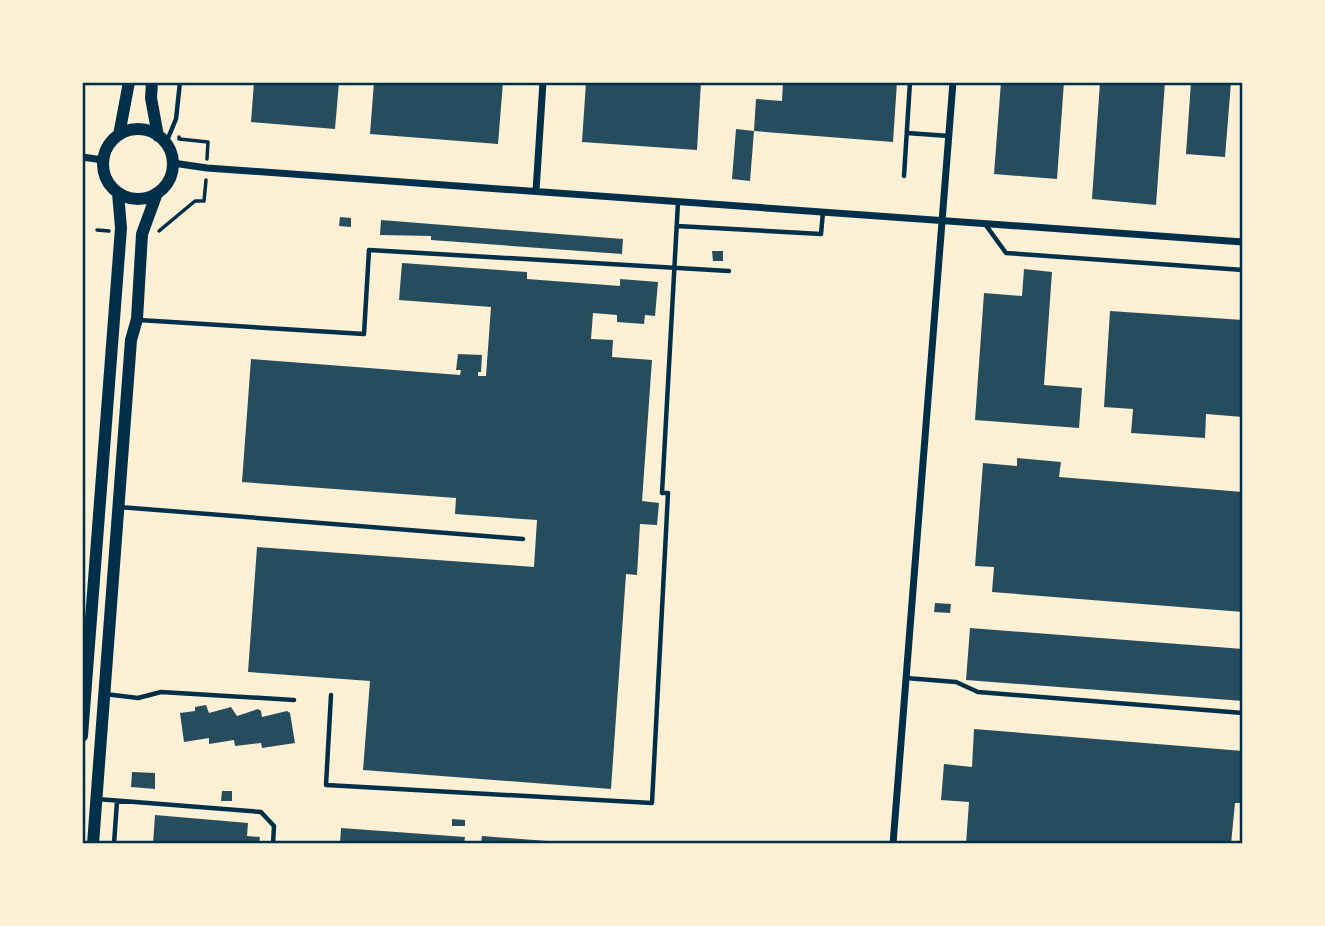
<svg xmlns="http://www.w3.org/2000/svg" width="1325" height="926" viewBox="0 0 1325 926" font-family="'DejaVu Sans',sans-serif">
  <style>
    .building { fill: #264d5e }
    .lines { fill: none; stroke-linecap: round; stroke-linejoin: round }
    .path { stroke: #003049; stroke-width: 3.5 }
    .service { stroke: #003049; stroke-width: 4.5 }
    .minor { stroke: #003049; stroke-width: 7 }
    .secondary { stroke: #003049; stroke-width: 12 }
    .neatline { fill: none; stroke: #003049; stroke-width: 2.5 }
  </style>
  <rect width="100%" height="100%" fill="#fdf0d5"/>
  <!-- building -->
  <path class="building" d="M254 82H339L335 129 251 122Z
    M374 82H503L498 144 370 134Z
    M586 82H701L697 150 582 142Z
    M783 82H897L893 142 754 131 756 99 782 101Z
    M1001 82H1064L1057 179 994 174Z
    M1100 82H1165L1156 205 1092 199Z
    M1191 82H1231L1225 157 1186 154Z
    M736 129 754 131 750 181 732 179Z
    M340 217 351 218V227L339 226Z
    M381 220 623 239 622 254 431 240V236L380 235Z
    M712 251H723V261H713Z
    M402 263 527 272V279L620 286V279L658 282 655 316 645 315 644 324 617 322V315L593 313 591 339 613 340 612 357 652 360 642 501 659 503 657 525 640 524 637 575 626 574 611 789 363 770 370 681 248 672 257 547 534 567 537 520 455 514 456 498 242 482 251 359 460 375 461 370H456L458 354 482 355 481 372H478V376H486L491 307 399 300Z
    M1024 269 1052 272 1044 385 1082 388 1079 428 975 420 984 293 1022 296Z
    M1110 311 1243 320V417L1206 414 1205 438 1131 433 1133 409 1104 407Z
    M1017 458 1061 462 1059 477 1243 492V612L992 592 994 567 975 566 983 463 1017 466Z
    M935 603 951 604 950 613 934 612Z
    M970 628 1243 649V701L966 680Z
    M206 705 209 713 231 707 237 716 258 709 261 711 262 717 287 711 290 713 295 743 262 748 261 743 235 746 234 740 209 744V738L184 742 180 713 195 711V707Z
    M974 729 1243 751V803H1235L1231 844H966L969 802 941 800 944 764 972 767Z
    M132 772 155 773V789L131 787Z
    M222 791H232V801H221Z
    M155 815 248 823 247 836 260 837 259 844H153Z
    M452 819 465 820V826H452Z
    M341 828 465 837 464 844H340Z
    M482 836 547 841 546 844H481Z"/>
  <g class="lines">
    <!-- path -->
    <path class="path" d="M179 137V139L208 142 207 159
      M97 230 109 231
      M159 231 195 201H204L206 180"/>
    <!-- service -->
    <path class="service" d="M907 133 949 136
      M166 143 176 119 180 82
      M904 176 910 82
      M985 224 1006 253 1243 270
      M677 226 821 234 823 212
      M139 320 364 334 369 250 729 271
      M119 507 523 539
      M906 678 956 682 978 692 1243 713
      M105 694 138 698 161 692 294 700
      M331 695 326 785 652 803 668 493H662L678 202
      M97 799 261 812 274 826 273 844
      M114 844 117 801"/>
    <!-- minor -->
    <path class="minor" d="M82 157 103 160
      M173 163 207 168 1243 242
      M536 191 543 82
      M893 844 953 82"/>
    <!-- secondary -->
    <path class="secondary" d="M152 82 151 98 158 136
      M103 164a35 35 0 1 1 70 0a35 35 0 1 1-70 0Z
      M119 135 129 82
      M82 736 121 228 118 193
      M93 844 131 340 137 319 142 234 157 193"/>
  </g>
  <!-- border -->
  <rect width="1325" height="926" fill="none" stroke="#fdf0d5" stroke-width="168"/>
  <rect x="84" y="84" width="1157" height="758" class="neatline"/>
</svg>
